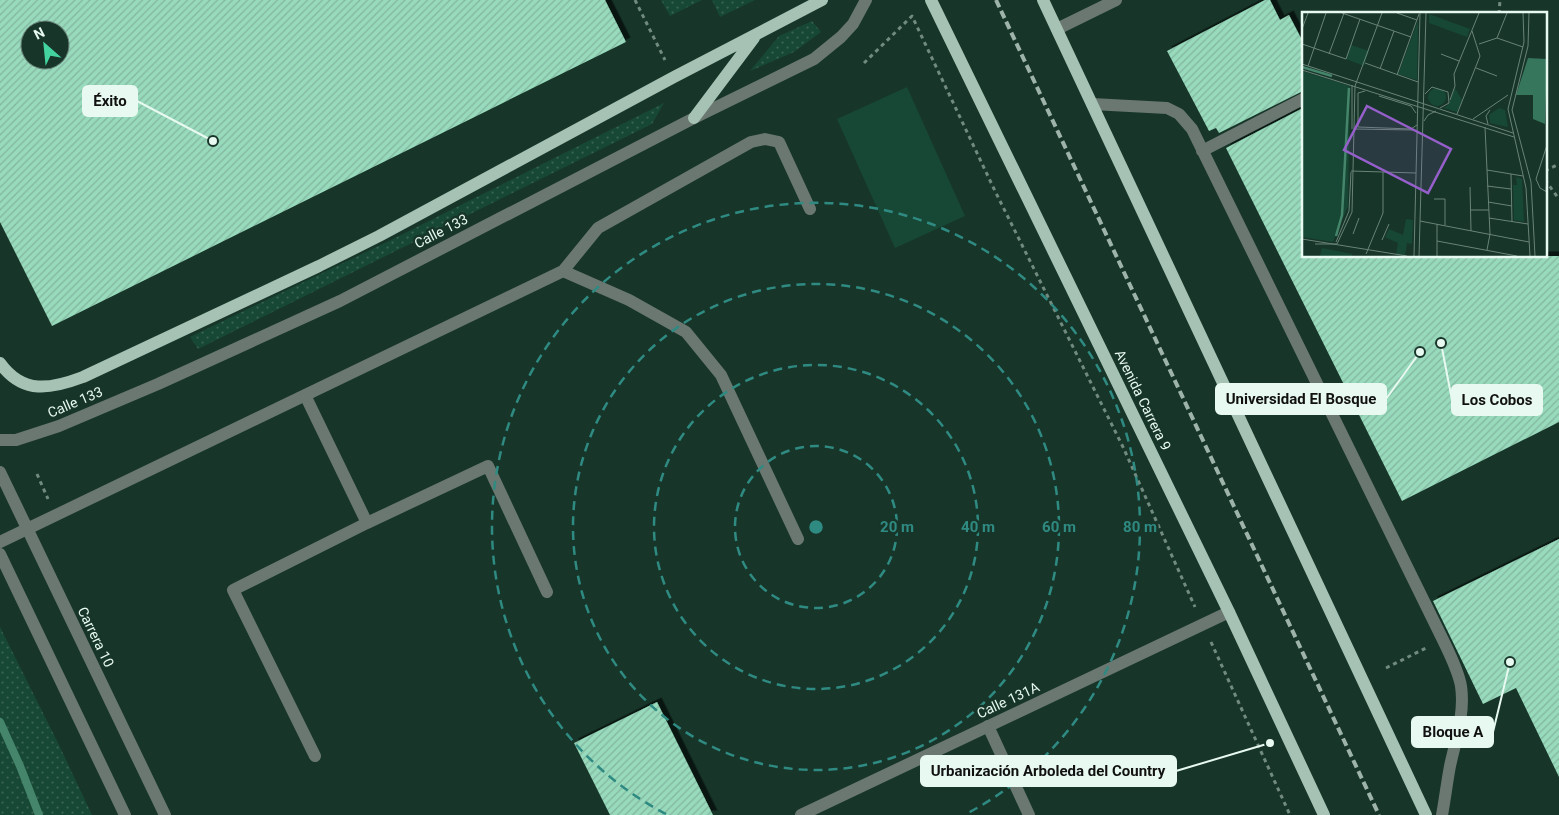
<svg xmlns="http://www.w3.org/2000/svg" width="1559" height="815" viewBox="0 0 1559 815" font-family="Roboto,sans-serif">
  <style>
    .grass { fill: url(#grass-dots) }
    .pitch { fill: #174835 }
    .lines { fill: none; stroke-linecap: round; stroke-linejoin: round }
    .stream { stroke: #45856b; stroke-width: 8 }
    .building { fill: url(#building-hatch); fill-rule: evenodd; filter: url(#shadow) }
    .path { stroke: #728b80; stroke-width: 3; stroke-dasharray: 4 4; stroke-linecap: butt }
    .lane { stroke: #6a7871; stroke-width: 12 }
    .street { stroke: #6a7871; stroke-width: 12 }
    .primary { stroke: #a5c2b4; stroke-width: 12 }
    .rail { stroke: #9eb4aa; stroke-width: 4; stroke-dasharray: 8 4; stroke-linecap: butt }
    .ring { fill: none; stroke: #2f8a82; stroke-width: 2.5; stroke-dasharray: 9 6 }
    .labels { text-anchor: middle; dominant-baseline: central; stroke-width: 5; stroke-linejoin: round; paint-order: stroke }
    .street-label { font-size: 14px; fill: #e7f9f0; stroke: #173529 }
    .inset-river { fill: none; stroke: #45856b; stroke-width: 2.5 }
    .inset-road { fill: none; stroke: #6a8379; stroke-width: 1 }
    .view { fill: #965fcb; fill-opacity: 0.15; stroke: #965fcb; stroke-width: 2.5 }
    .inset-edge { fill: none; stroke: #e7f9f0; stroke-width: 2.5 }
    .centre { fill: #2f8a82; stroke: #173529; stroke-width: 2.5 }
    .ring-label { font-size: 15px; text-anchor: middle; font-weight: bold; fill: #2f8a82; stroke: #173529; stroke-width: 5; stroke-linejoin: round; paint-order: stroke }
    .leader { fill: none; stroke: #e7f9f0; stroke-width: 2 }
    .callout-dot { fill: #e7f9f0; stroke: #173529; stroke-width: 2 }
    .callout { fill: #e7f9f0; stroke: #e7f9f0; stroke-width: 2 }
    .callout-label { font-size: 15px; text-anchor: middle; font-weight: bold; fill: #111 }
  </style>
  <defs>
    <pattern id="grass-dots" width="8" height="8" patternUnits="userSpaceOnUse" patternTransform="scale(1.25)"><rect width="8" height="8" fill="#174835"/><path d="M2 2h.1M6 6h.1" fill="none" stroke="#396353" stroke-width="1.8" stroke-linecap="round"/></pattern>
    <pattern id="building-hatch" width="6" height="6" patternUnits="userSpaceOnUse" patternTransform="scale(1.25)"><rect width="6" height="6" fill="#98dabc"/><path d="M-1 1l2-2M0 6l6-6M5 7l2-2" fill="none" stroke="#83b69f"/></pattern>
    <filter id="shadow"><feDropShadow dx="4.5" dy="-4.5" stdDeviation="0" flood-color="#0009"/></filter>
  </defs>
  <rect width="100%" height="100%" fill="#173529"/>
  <!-- grass -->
  <path class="grass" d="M661 0H702L670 16Z
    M712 0H755L720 17Z
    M812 21 821 32 794 52 750 71 779 36Z
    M664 103 652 124 198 349 190 337 397 237Z
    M0 627 59 745 92 815H0Z"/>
  <!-- pitch -->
  <path class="pitch" d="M907 87 965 216 895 248 837 119Z"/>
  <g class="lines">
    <!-- stream -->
    <path class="stream" d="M0 722 20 766 39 815"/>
  </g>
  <!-- building -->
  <path class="building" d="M0 0H605L626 42 52 326 0 222ZM30 30H60V60H30Z
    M1265 0H1270L1280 20 1289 15 1303 42V91L1219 133 1216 128 1209 131 1167 51Z
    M1303 108V256H1559V422L1402 501 1226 148Z
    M1559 539V777L1516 688 1483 704 1433 601Z
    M657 702 713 815H610L574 743Z"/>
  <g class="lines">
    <!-- path -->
    <path class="path" d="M635 0 665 60
      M1499 14 1500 0
      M864 63 912 16 995 191 1123 447 1195 607
      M1545 171 1559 164
      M1545 180 1559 199
      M37 474 48 499
      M1211 642 1290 815
      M1386 668 1426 648"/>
    <!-- lane -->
    <path class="lane" d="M1057 29 1116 0
      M1092 104 1167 108 1179 114 1192 129 1443 640C1450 655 1458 670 1461 686 1465 713 1456 739 1450 766 1447 782 1445 799 1442 815
      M1202 151 1303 99
      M563 271 629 300 686 332 721 375 798 539
      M305 395 367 523 488 466 547 592
      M0 542 563 271 598 228 751 142 765 139 779 142 810 209
      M988 726 1029 815
      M315 756 233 590 367 523"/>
    <!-- street -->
    <path class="street" d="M0 440H16L59 426 158 384 340 301 694 118 814 59 841 37 853 24 866 0
      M0 472 165 815
      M0 554 125 815
      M801 815 1229 612"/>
    <!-- primary -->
    <path class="primary" d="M931 0 1229 612 1324 815
      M1043 0 1426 815
      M694 118 754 38
      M0 363C23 395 51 389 83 377L319 266 379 236 674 77 822 0"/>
    <!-- rail -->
    <path class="rail" d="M996 0 1379 815"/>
  </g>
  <!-- distance rings -->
  <g class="ring">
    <circle cx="816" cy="527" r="81"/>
    <circle cx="816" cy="527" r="162"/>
    <circle cx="816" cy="527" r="243"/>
    <path d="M666 814A324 324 0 1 1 966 814"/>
  </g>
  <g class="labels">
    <!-- street labels -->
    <g class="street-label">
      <text transform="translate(441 231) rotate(-27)">Calle 133</text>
      <text transform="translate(1143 400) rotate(64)">Avenida Carrera 9</text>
      <text transform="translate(75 402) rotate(-23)">Calle 133</text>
      <text transform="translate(96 637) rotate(64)">Carrera 10</text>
      <text transform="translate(1008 700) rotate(-25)">Calle 131A</text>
    </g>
  </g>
  <!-- overview -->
  <g transform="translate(1302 12)">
    <rect width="245" height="245" fill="#173529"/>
    <path d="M0 59 48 74 46 194 31 230 0 225ZM126 85a9 9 0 1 1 18 0a9 9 0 1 1-18 0ZM197 96 203 98 206 115 188 111 187 103Z" fill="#174835"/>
    <path d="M226 46 245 47 243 112 231 107V83H214Z" fill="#36765c"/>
    <path d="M127 2 168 17 165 25 127 11ZM116 9 115 68 96 62ZM49 33 67 39 62 54 44 47ZM153 76 160 88 155 100 142 96 146 93ZM214 165 220 167 222 210 212 208 211 173H215ZM104 207 111 208 110 232 105 231 103 244 94 242 96 231 83 225 87 217 101 223Z" fill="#174835"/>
    <path d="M20 236 50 242V244H18Z" fill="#174835"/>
    <path class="inset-river" d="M0 55 30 64M34 224 40 203 47 76"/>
    <path class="inset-road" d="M40 1 109 25M95 1 115 8M221 1 222 30 206 97 224 176 228 244M227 1 226 34 210 98 229 170 233 244M0 17 6 1M195 26 205 1M195 26 221 35M0 32 44 47 58 7M177 32 195 26M27 42 42 1M139 42 157 49M63 51 116 70M0 52 211 121M6 54 24 1M174 56 195 64M78 57 92 19M0 58 212 125M95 63 117 2M63 79 56 81V115L109 117 115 113M123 82 130 75 146 80 147 91 138 96M77 84 109 94 114 101M148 88 153 74 152 62 177 1M155 102 178 44 170 19M171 107 206 83M122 109 126 103 134 99M186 112 184 104 188 98M183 115 188 222 185 238M50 117V73M52 117 112 118M245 133 234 167 238 176 245 180M185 158 221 164M49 159 114 161M209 162 210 210M185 174 209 177M168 175 169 219M244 180 245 164M132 187H143V213M186 190 210 194M169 198H187M187 206 226 212M118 209 227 230M51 222 57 206M0 227 105 244M80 228 87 212M135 229 215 244M34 230 47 199 49 160M13 232H35L50 200 53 74 80 1M64 242 81 201V160M112 244 118 1M117 244 124 1M135 244V212"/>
    <path class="view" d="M65 94 149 137 126 181 42 138Z"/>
    <rect width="245" height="245" class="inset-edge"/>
  </g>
  <circle cx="816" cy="527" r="8" class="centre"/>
  <g class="ring-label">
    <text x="897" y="532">20 m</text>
    <text x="978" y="532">40 m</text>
    <text x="1059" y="532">60 m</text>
    <text x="1140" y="532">80 m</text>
  </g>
  <!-- callouts -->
  <path class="leader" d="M213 141L137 101M1420 352L1386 399M1441 343L1452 400M1510 662L1493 732M1270 743L1176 771"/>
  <g class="callout-dot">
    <circle cx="213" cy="141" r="5"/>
    <circle cx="1420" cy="352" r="5"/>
    <circle cx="1441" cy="343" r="5"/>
    <circle cx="1510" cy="662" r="5"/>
    <circle cx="1270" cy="743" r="5"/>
  </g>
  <g class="callout">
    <rect x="83" y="86" width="54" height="30" rx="5"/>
    <rect x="1216" y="384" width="170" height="30" rx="5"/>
    <rect x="1452" y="385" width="90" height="30" rx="5"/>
    <rect x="1412" y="717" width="81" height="30" rx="5"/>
    <rect x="921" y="756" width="255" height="30" rx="5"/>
  </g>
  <g class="callout-label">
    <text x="110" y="106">Éxito</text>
    <text x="1301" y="404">Universidad El Bosque</text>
    <text x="1497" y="405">Los Cobos</text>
    <text x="1453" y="737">Bloque A</text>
    <text x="1048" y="776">Urbanización Arboleda del Country</text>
  </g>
  <!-- north arrow -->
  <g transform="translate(45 45) rotate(333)"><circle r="24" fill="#173529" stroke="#6a8379"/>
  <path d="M0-4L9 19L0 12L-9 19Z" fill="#43d4a0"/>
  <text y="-8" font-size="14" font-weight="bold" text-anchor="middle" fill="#e7f9f0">N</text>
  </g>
</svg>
